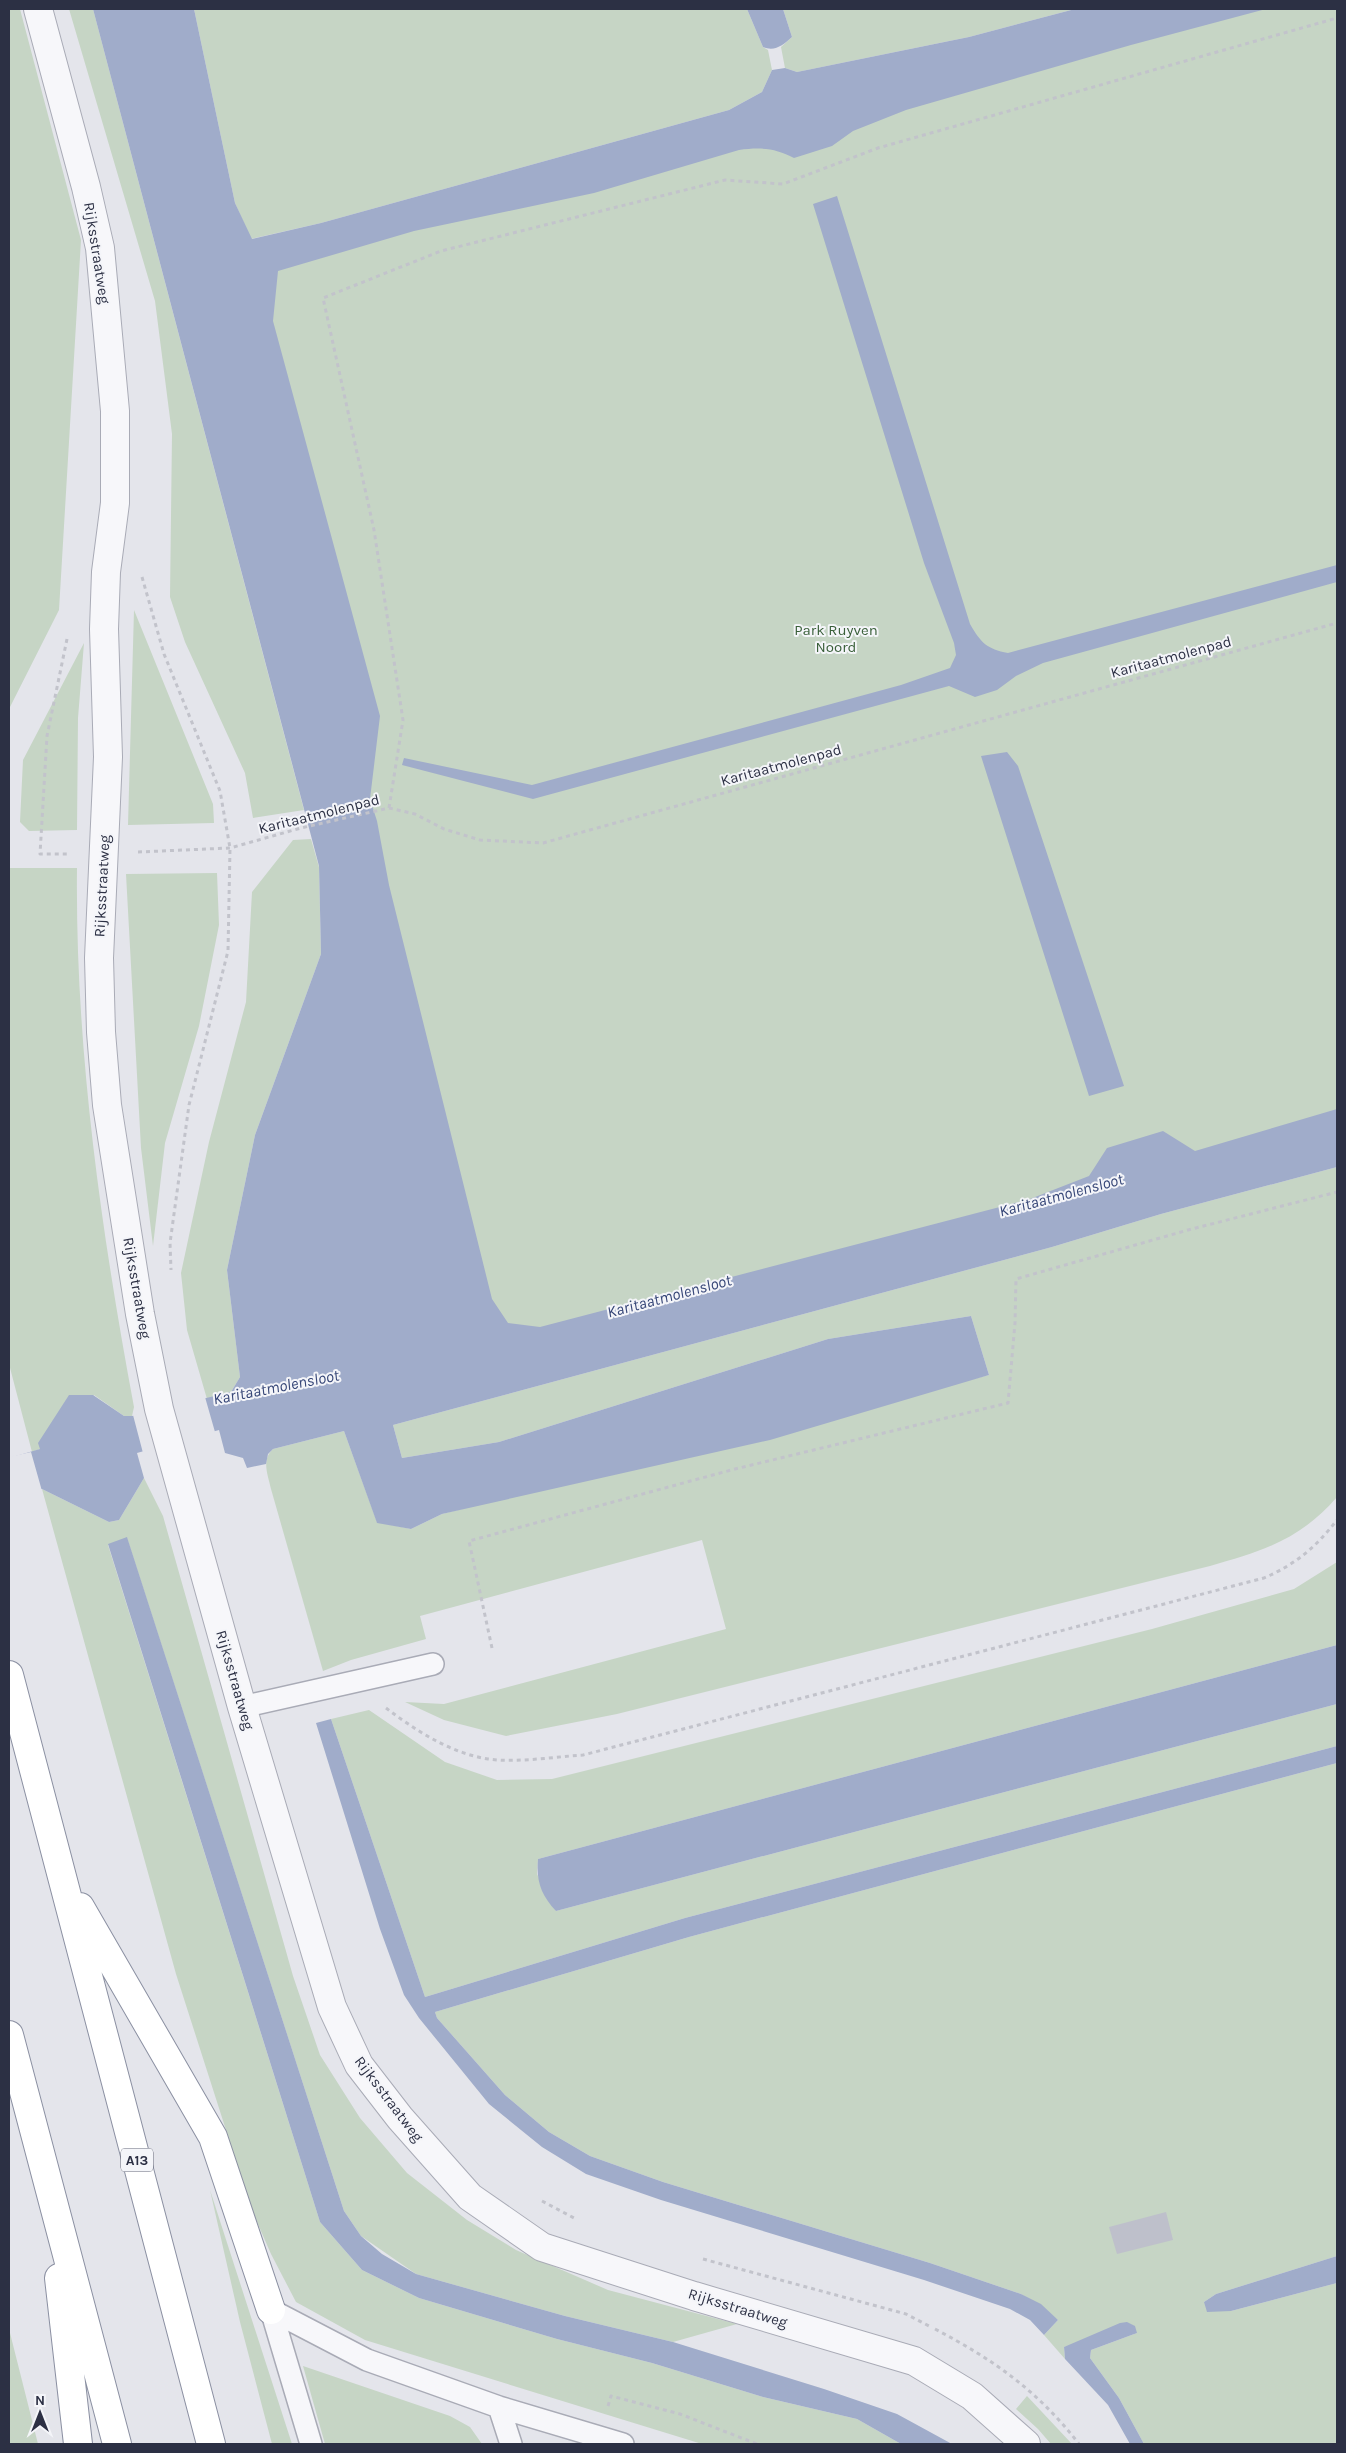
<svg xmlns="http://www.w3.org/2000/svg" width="1346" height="2453" viewBox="0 0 1346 2453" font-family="Karla,sans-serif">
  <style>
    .green { fill: #c6d5c5 }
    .water { fill: #a0acca }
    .pier { fill: #e4e5eb }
    .building { fill: #bec0cb }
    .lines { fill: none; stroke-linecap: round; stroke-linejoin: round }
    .lane-casing { stroke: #a9abb6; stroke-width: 24 }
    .street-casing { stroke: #a9abb6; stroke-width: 30 }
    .highway-casing { stroke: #8b90a2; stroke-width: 30 }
    .path { stroke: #c2c3cb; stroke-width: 3; stroke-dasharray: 4 4; stroke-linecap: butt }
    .lane { stroke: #f7f7fa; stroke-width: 21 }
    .street { stroke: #f7f7fa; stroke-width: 28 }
    .highway { stroke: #fff; stroke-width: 28 }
    .labels { text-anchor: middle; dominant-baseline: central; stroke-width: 4; stroke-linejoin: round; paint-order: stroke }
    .shield { fill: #f4f5f9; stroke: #686b7a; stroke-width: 1 }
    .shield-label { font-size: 14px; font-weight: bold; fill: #2c3044 }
    .street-label { font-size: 15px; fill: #2c3044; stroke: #f4f5f9 }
    .park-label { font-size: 15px; fill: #395f39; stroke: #f4f5f9 }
    .water-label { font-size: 16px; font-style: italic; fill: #364677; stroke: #f4f5f9 }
  </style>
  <rect width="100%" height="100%" fill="#e4e5eb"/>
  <!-- green -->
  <path class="green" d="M9 9H20L81 240 59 610 9 709Z
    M69 9H93L304 810 253 818 245 773 185 642 170 597 172 434 155 301Z
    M194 9H747L763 47 768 50 772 70 762 92 729 110 321 223 251 239 235 203Z
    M783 9H1075L969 37 797 72 785 68 781 47 792 37Z
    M1202 9H1337V1124L469 1358 234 271Z
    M134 610 213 804 214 823 128 825Z
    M84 643 78 718 77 830 29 831 20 822 23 760Z
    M311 839 319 867 321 954 255 1135 227 1270 240 1377 231 1392 207 1399 187 1330 181 1273 209 1142 246 1002 252 892 293 840Z
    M9 868H77C75 1048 101 1230 134 1407L132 1416H124L94 1395 40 1449 32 1452 9 1364Z
    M217 873 219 925 199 1026 165 1143 153 1246 141 1148 126 874Z
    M1337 1167V1497C1300 1540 1262 1551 1210 1566L617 1714 506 1736 444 1720 405 1702 444 1704 726 1629 702 1540 420 1616 426 1639 351 1660 323 1671 271 1489C268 1475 261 1460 273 1449L344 1431 377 1522 411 1529 442 1514 989 1375 971 1316 828 1339 499 1442 402 1458 393 1425 1052 1247 1161 1214Z
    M144 1478 163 1516 293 1976 320 2055 360 2118 407 2173 467 2220 516 2250 608 2290 737 2324 673 2342 565 2316 416 2274 361 2236 344 2211 127 1538 108 1545 320 2222 362 2270 419 2298 557 2339 652 2363 763 2397 857 2419 901 2444H702L365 2340 296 2302 271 2254 251 2208 176 1974 42 1489 109 1522 119 1520Z
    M1337 1562V1645L538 1859 537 1874 556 1911 1337 1704V1746L685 1918 425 1997 331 1719 369 1710 445 1762 497 1780 552 1779 1152 1629 1294 1589Z
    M1337 1763V2256L1216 2294 1204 2302 1231 2311 1337 2283V2444H1144L1119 2398 1090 2358 1091 2350 1137 2333 1064 2347 1065 2359 1044 2335 1058 2320 1021 2294 930 2263 663 2182 590 2156 549 2132 505 2095 437 2018 435 2012 689 1937Z
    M210 2190 292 2444H272L240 2322Z
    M9 2328V2329L38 2444H9Z
    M303 2366 450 2416 470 2427 482 2444H325Z
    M1027 2396 1072 2444H1051L1038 2429 1016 2409Z"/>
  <!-- water -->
  <path class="water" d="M93 9H194L235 203 252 239 321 223 729 110 762 92 772 70 785 68 797 72 969 37 1075 9H1266L1131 45 906 110 853 131 832 146 794 158C776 148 760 147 739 150L594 193 414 231 278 271 273 321 380 716 370 799 377 821 389 885 492 1299 508 1323 540 1327 1030 1199 1089 1176 1107 1148 1163 1131 1195 1151 1337 1109V1167L1161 1214 1052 1247 393 1425 402 1458 499 1442 828 1339 971 1316 989 1375 770 1440 442 1514 411 1529 377 1523 344 1431 273 1449 268 1454 266 1464 247 1468 243 1458 225 1453 219 1430 137 1453 144 1478 119 1520 109 1522 42 1489 9 1498V1458L40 1449 38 1443 69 1395H93L124 1416H132L231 1392 240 1377 227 1270 255 1135 321 954 319 866Z
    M747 9H783L792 37C783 45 775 52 763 47Z
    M837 196 970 624C981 643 987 649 1008 653L1337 565V582L1043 663 1016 676 997 690 975 697 949 686 533 799 402 765 404 758 532 785 901 685 950 668 956 655 954 643 924 563 813 204Z
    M1007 752 1018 766 1124 1086 1089 1096 981 756Z
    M127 1537 344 2211 361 2236 382 2254 416 2274 565 2316 673 2342 824 2389 897 2414 952 2444H901L857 2419 763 2397 652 2363 557 2339 419 2298 362 2270 320 2222 108 1544Z
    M1337 1645V1704L556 1911C541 1895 536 1881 538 1859Z
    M331 1719 425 1997 685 1918 1337 1746V1763L689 1937 435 2012 437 2018 505 2095 549 2132 590 2156 663 2182 930 2263 1021 2294 1041 2304 1058 2320 1044 2335 1030 2320 1010 2309 924 2280 661 2200 586 2174 542 2147 489 2104 419 2018 404 1995 380 1929 316 1723Z
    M1337 2256V2283L1231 2311 1207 2312 1204 2302 1216 2294Z
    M1127 2322 1135 2326 1137 2333 1091 2350 1090 2358 1119 2398 1144 2444H1130L1108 2405 1065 2359 1064 2347 1120 2323Z"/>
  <!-- pier -->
  <path class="pier" d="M205 1397 215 1432 143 1453 133 1415Z
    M31 1452 42 1491 9 1500V1457Z"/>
  <!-- building -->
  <path class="building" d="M1166 2212 1173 2240 1117 2254 1109 2227Z"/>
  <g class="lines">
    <defs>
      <path id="lane" d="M242 1707 433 1664
        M271 2310 367 2360 499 2407 623 2444
        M271 2310 311 2444
        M499 2407 511 2444"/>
      <path id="street" d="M38 9 86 187 100 248 115 411V503L106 572 104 629 108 757 99 958 101 1032 107 1105 140 1314 159 1409 242 1707 332 2007 359 2065 400 2118 470 2197 542 2247 694 2296 914 2361 972 2396 1026 2444"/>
      <path id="highway" d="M9 1675 211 2444
        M80 1907 213 2137 271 2310
        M9 2035 117 2444
        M59 2278 78 2444"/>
    </defs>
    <!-- lane casing -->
    <use href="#lane" class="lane-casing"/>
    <!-- street casing -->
    <use href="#street" class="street-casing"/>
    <!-- highway casing -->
    <use href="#highway" class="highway-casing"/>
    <!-- path -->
    <path class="path" d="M142 577 164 654 220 791 230 848 228 951 189 1105 170 1243 171 1270
      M67 639 47 736 40 854H69
      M389 808 403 720 374 530 323 298 441 251 725 180 783 184 878 148 1337 18
      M138 852 230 848 301 828 389 808 415 814 444 829 480 840 543 843 1337 623
      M492 1648 469 1541 735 1469 1008 1403 1015 1323 1016 1279 1188 1230 1337 1192
      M386 1708C415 1730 450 1753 488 1759 518 1763 552 1757 583 1755L1264 1578C1296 1564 1315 1548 1337 1520
      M542 2201 574 2218
      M703 2259 906 2314 929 2326
      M935 2329C994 2360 1038 2391 1079 2444
      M608 2406 611 2396 680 2414 757 2444"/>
    <!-- lane -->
    <use href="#lane" class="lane"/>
    <!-- street -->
    <use href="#street" class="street"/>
    <!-- highway -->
    <use href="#highway" class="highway"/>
  </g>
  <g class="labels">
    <!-- shield labels -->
    <rect class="shield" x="121" y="2148.5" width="32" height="23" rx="4"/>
    <g class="shield-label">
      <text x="137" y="2160">A13</text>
    </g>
    <!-- street labels -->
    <g class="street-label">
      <text transform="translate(97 253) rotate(81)">Rijksstraatweg</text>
      <text transform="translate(1171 657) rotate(-15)">Karitaatmolenpad</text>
      <text transform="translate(781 765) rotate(-15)">Karitaatmolenpad</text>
      <text transform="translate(319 814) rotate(-14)">Karitaatmolenpad</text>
      <text transform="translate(102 886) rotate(-87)">Rijksstraatweg</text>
      <text transform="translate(137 1288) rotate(80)">Rijksstraatweg</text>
      <text transform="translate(235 1680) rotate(74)">Rijksstraatweg</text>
      <text transform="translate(389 2099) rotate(53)">Rijksstraatweg</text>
      <text transform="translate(738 2308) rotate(17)">Rijksstraatweg</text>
    </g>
    <!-- park labels -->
    <g class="park-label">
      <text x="836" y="630">Park Ruyven<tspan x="836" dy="17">Noord</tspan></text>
    </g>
    <!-- water labels -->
    <g class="water-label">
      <text transform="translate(1061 1195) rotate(-15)">Karitaatmolensloot</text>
      <text transform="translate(669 1296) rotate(-15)">Karitaatmolensloot</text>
      <text transform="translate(276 1387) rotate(-11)">Karitaatmolensloot</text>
    </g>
  </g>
  <!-- border -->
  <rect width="1346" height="2453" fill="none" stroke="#2c3044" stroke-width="20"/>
  <!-- north arrow -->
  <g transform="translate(40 2413)" stroke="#f4f5f9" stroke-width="4" paint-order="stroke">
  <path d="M0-4L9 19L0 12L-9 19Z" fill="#2c3044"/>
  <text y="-8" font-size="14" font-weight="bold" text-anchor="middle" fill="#2c3044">N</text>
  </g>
</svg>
